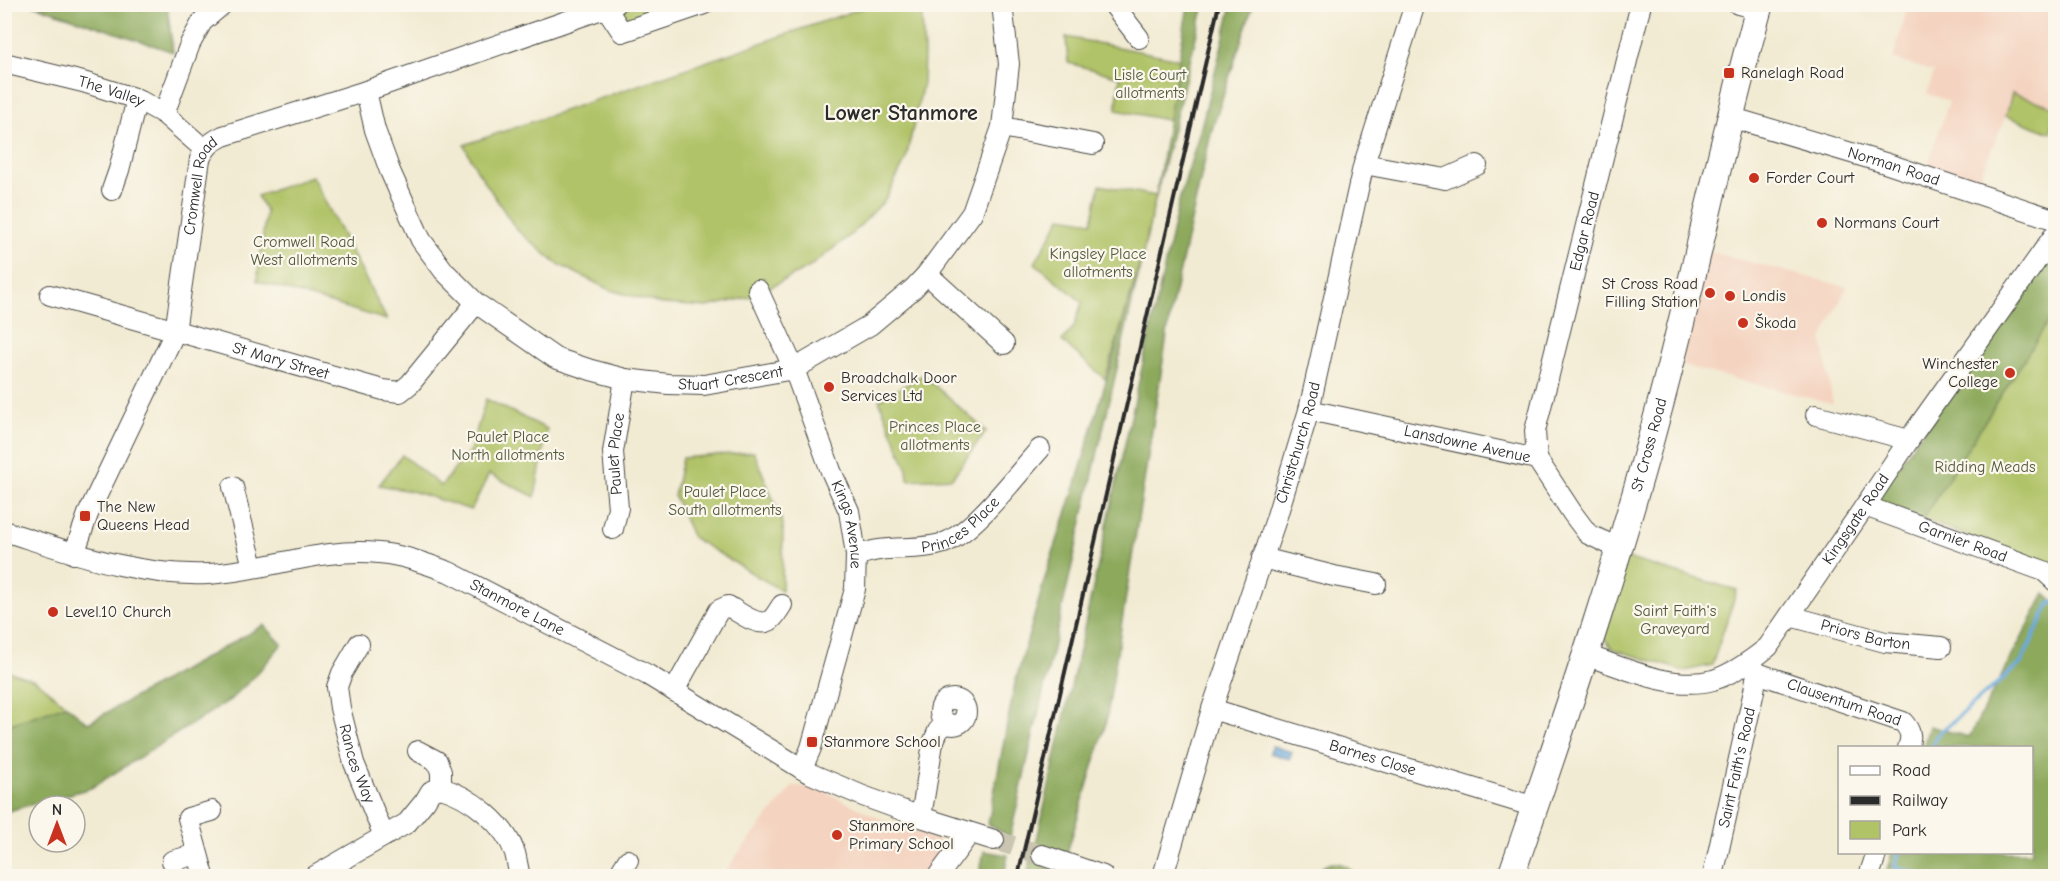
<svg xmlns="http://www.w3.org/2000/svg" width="2060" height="881" viewBox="0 0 2060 881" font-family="'Comic Neue',sans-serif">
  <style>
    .built { fill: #f4d3c0 }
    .green { fill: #b0c367; stroke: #6e7749; stroke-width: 1.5 }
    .forest { fill: #8ca95c; stroke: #5c6a44; stroke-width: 1.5 }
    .water { fill: #6aaadd; stroke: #4a6a84; stroke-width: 1.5 }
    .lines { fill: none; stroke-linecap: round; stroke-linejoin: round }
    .stream { stroke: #6aaadd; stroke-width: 4 }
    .minor-tunnel { stroke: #cac5b1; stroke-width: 20; stroke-dasharray: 20 10; stroke-linecap: butt }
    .minor-casing { stroke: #494844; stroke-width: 22 }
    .major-casing { stroke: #494844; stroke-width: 28 }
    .minor { stroke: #fff; stroke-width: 20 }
    .major { stroke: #fff; stroke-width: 26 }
    .rail { stroke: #2b2b2b; stroke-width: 4 }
    .poi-dot { fill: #c8321e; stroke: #fbf7ec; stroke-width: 2 }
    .labels { text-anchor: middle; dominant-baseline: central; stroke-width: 4.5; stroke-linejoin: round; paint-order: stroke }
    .poi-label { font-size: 16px; fill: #2b2b2b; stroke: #fbf7ec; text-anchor: start }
    .park-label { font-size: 16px; fill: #53593d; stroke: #fbf7ec }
    .street-label { font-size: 16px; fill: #2b2b2b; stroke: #fbf7ec }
    .district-label { font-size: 22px; font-weight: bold; fill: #2b2b2b; stroke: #fbf7ec }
  </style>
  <rect width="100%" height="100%" fill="#fbf7ec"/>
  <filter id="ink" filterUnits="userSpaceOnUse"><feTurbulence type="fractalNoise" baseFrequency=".0167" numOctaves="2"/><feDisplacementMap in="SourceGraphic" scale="12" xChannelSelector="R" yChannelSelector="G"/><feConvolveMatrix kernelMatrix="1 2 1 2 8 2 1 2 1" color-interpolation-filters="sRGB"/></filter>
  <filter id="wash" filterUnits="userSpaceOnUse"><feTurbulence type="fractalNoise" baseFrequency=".008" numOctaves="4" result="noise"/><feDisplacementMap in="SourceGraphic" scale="24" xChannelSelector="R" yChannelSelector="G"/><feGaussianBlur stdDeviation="1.35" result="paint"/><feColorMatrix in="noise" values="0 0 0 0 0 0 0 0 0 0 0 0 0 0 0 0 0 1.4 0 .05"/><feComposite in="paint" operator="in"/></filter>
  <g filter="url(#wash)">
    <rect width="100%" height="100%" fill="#f2ebd3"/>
    <!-- built -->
    <path class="built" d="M1908 5H2055V107L2012 94 2006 116 1977 183 1927 167 1949 101 1927 94 1934 72 1893 59Z
      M1707 251 1847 287 1822 339 1833 404 1680 365Z
      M793 786 815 787 891 824 951 845 929 876H723L737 855Z"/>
    <!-- green -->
    <path class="green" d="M618 5H693L630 26 616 7Z
      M871 5H919L922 18 924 53 923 83 906 159 885 200 853 233 808 268 750 297 707 307 661 304 610 290 556 263 516 229 477 170 464 145Z
      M1066 37 1185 60 1172 121 1116 110 1120 77 1068 63Z
      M2012 93 2055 107 2051 133 2006 116Z
      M312 176 387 320 257 281 266 211 257 196Z
      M1100 185 1156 196 1143 254 1105 379 1062 341 1074 327 1082 302 1035 263 1061 217 1092 222Z
      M2055 246V570L1876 501Z
      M923 375 986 431 952 478 908 480 907 468 879 400Z
      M486 399 547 429 535 497 489 474 471 510 415 492 379 485 402 455 441 486 471 449Z
      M754 452 783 524 782 591 693 538 674 496 682 458Z
      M1626 558 1737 590 1712 665 1684 671 1613 649 1603 637Z
      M4 670 35 680 66 705 5 726Z
      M1888 866 1916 876H1885Z"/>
    <!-- forest -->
    <path class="forest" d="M33 5H167L173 52Z
      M1188 5H1204L1156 196Z
      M1232 5H1253L1211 133 1171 310 1106 723 1067 853 1036 844 1179 201 1200 131Z
      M2055 243V311L1922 520 1873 502Z
      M1143 254 1010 837 988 824 1015 683 1048 568 1076 484Z
      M2045 594 2056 604 2055 873 2053 876H1918L1888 866 1892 853 2032 852V748L1923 747 1929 726 1969 737Z
      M264 625 282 644 255 676 230 700 91 788 5 812V726L66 705 88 723Z
      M984 851 1008 855 1004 876H979Z
      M1031 859 1060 874 1059 876H1027Z
      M1332 863C1341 863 1351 866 1354 876H1313L1324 866Z"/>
    <!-- water -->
    <path class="water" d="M1272 746 1292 752 1290 759 1270 753Z
      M1205 867 1229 875V876H1211L1203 874Z"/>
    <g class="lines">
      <!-- stream -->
      <path class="stream" d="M1932 748 1936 736 2021 663 2049 604 2056 602
        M1899 852 1895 867 1922 876
        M1887 876 1888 872"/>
    </g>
  </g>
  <g filter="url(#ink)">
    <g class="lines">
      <!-- minor-tunnel -->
      <path class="minor-tunnel" d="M994 840 1042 855"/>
      <defs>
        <g id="minor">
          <path d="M606 4V8L622 32 704 4"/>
          <path d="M1113 4 1139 38"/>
          <path d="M1738 4 1759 9"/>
          <path id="s1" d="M4 63 83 82 137 99 164 114 204 149"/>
          <path id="s2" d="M366 91 375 130 390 171 421 240 444 271 476 303 555 358 591 370 625 379 668 384 704 385 794 369 870 325 913 289 927 274 972 213 1002 127 1009 64 1002 4"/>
          <path d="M164 114 190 44 202 22 223 4"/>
          <path id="s3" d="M1730 117 1885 163 2056 220"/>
          <path d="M1002 127 1093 144"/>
          <path d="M1364 164 1445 179 1477 165"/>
          <path d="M112 190 119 170 137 99"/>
          <path d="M927 274 1004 344"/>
          <path id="s4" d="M758 290 794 369 831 471 849 511 853 535 856 555 855 589 811 748 802 769"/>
          <path id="s5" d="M50 295 383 390 400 392 410 384 476 303"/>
          <path id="s6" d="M1309 410 1537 459 1573 514 1588 534 1620 549"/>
          <path d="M1816 415 1909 440"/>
          <path id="s7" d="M1537 459 1535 431 1641 4"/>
          <path d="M233 487 253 567"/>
          <path id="s8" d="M1865 506 2044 571 2056 582"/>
          <path id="s9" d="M613 529 618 508 613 452 625 379"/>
          <path id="s10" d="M4 531C71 552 137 577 208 574 265 571 321 547 379 553 403 555 427 564 449 572L648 675 809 773 863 796 921 817 994 840"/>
          <path id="s11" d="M74 554 88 514 175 332 200 159C205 147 211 142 223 136L366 91 616 4"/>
          <path id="s12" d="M856 555C863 554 871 551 879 550 900 547 923 550 944 543 975 531 1017 474 1040 449"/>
          <path d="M1262 558 1334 576 1376 584"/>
          <path id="s13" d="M1790 616 1885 642 1941 647"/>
          <path id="s14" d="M359 644 342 673 337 687 340 708 354 763 384 836"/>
          <path id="s15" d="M1586 655C1624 668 1673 691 1713 680 1733 674 1752 660 1768 647L1865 506 1915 431 2056 233"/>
          <path id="s16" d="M1757 673 1903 722C1911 731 1912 737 1908 748"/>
          <path d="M674 691 719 610 728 606C739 612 757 627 769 621 775 618 778 610 782 605"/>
          <circle cx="953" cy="712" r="13"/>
          <path id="s17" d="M1212 709 1535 807"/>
          <path d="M418 751 437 761 441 772V788"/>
          <path d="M441 788C470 796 505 824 515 853 517 861 518 869 520 876"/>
          <path d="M921 817 933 743 938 731 946 722"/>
          <path d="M1042 855 1103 876"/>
          <path d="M172 861 197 854"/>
          <path d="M204 876 188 818 212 811"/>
          <path d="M315 876 407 823 425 801 431 791 441 788"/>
          <path d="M618 876 628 860"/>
          <path d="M938 876 970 833"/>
          <path id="s18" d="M1163 876 1212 709 1276 519 1309 410 1363 167 1415 4"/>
          <path id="s19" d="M1713 876 1754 691 1757 673 1750 661"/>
          <path d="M1869 876 1877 852"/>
        </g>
        <g id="major">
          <path id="s20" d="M1511 876C1569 708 1626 540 1670 367 1701 247 1726 124 1760 4"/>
        </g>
      </defs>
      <!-- minor casing -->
      <use href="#minor" class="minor-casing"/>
      <!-- major casing -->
      <use href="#major" class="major-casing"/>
      <!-- minor -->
      <use href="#minor" class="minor"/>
      <!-- major -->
      <use href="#major" class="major"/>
      <!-- rail -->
      <path class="rail" d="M1018 876 1219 4"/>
    </g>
  </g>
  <!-- markers -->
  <g class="poi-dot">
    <rect x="1723" y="67" width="12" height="12" rx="3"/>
    <circle cx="1754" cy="178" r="6"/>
    <circle cx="1822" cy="223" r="6"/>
    <circle cx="1710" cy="293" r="6"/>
    <circle cx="1730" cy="296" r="6"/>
    <circle cx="1743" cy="323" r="6"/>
    <circle cx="2010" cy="373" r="6"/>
    <circle cx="829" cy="387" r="6"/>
    <rect x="79" y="510" width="12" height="12" rx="3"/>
    <circle cx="53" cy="612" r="6"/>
    <rect x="806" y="736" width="12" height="12" rx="3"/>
    <circle cx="837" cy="835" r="6"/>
  </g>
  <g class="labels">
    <!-- poi labels -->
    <g class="poi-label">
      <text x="1741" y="73">Ranelagh Road</text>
      <text x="1766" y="178">Forder Court</text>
      <text x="1834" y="223">Normans Court</text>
      <text x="1698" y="284" text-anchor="end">St Cross Road<tspan x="1698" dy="18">Filling Station</tspan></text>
      <text x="1742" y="296">Londis</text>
      <text x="1755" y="323">Škoda</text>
      <text x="1998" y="364" text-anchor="end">Winchester<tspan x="1998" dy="18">College</tspan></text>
      <text x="841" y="378">Broadchalk Door<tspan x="841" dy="18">Services Ltd</tspan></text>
      <text x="97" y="507">The New<tspan x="97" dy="18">Queens Head</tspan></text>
      <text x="65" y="612">Level.10 Church</text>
      <text x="824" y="742">Stanmore School</text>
      <text x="849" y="826">Stanmore<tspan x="849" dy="18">Primary School</tspan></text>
    </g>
    <!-- park labels -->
    <g class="park-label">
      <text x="1150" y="75">Lisle Court<tspan x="1150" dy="18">allotments</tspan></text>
      <text x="304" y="242">Cromwell Road<tspan x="304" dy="18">West allotments</tspan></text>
      <text x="1098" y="254">Kingsley Place<tspan x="1098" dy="18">allotments</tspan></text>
      <text x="935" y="427">Princes Place<tspan x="935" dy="18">allotments</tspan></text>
      <text x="508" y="437">Paulet Place<tspan x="508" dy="18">North allotments</tspan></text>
      <text x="1985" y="467">Ridding Meads</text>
      <text x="725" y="492">Paulet Place<tspan x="725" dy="18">South allotments</tspan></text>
      <text x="1675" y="611">Saint Faith's<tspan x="1675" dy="18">Graveyard</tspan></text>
    </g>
    <!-- street labels -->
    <g class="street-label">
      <text stroke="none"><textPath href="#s1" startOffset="111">The Valley</textPath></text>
      <text stroke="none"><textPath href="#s3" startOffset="171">Norman Road</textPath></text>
      <text stroke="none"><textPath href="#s11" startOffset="393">Cromwell Road</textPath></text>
      <text stroke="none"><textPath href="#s7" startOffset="234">Edgar Road</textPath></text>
      <text stroke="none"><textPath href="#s5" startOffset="240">St Mary Street</textPath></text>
      <text stroke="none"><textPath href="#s2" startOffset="519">Stuart Crescent</textPath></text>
      <text stroke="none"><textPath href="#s18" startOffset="454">Christchurch Road</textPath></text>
      <text stroke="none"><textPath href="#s6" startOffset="162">Lansdowne Avenue</textPath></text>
      <text stroke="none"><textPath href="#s20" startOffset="453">St Cross Road</textPath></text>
      <text stroke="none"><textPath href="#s9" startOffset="76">Paulet Place</textPath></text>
      <text stroke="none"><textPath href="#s15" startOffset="351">Kingsgate Road</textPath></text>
      <text stroke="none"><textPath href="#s12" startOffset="112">Princes Place</textPath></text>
      <text stroke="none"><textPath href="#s4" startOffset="252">Kings Avenue</textPath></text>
      <text stroke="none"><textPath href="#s8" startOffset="104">Garnier Road</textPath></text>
      <text stroke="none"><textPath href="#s10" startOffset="532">Stanmore Lane</textPath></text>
      <text stroke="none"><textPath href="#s13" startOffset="78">Priors Barton</textPath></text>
      <text stroke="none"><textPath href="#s16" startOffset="92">Clausentum Road</textPath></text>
      <text stroke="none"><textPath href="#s17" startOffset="168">Barnes Close</textPath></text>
      <text stroke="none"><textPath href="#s14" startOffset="128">Rances Way</textPath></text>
      <text stroke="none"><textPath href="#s19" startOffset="111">Saint Faith's Road</textPath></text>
    </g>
    <!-- district labels -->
    <g class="district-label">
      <text x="901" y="113">Lower Stanmore</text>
    </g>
  </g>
  <!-- margin -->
  <rect width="2060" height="881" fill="none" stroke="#fbf7ec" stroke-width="24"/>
  <!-- legend -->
  <rect x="1838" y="746" width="195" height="108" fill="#fbf7ec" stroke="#a8a59f" stroke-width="1.5"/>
  <rect x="1850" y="766" width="30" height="9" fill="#ffffff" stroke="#a8a59f" stroke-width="1.5"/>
  <text x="1892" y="776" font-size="18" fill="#2b2b2b">Road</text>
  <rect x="1850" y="796" width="30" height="9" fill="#2b2b2b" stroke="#a8a59f" stroke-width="1.5"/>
  <text x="1892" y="806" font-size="18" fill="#2b2b2b">Railway</text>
  <rect x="1850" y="821" width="30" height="18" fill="#b0c367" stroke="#a8a59f" stroke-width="1.5"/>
  <text x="1892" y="836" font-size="18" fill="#2b2b2b">Park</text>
  <!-- north arrow -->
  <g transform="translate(57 824)"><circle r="28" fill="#fbf7ec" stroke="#a8a59f" stroke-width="1.5"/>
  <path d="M0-4.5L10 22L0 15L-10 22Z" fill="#c8321e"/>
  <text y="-9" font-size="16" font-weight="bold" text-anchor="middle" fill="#2b2b2b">N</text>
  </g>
</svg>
